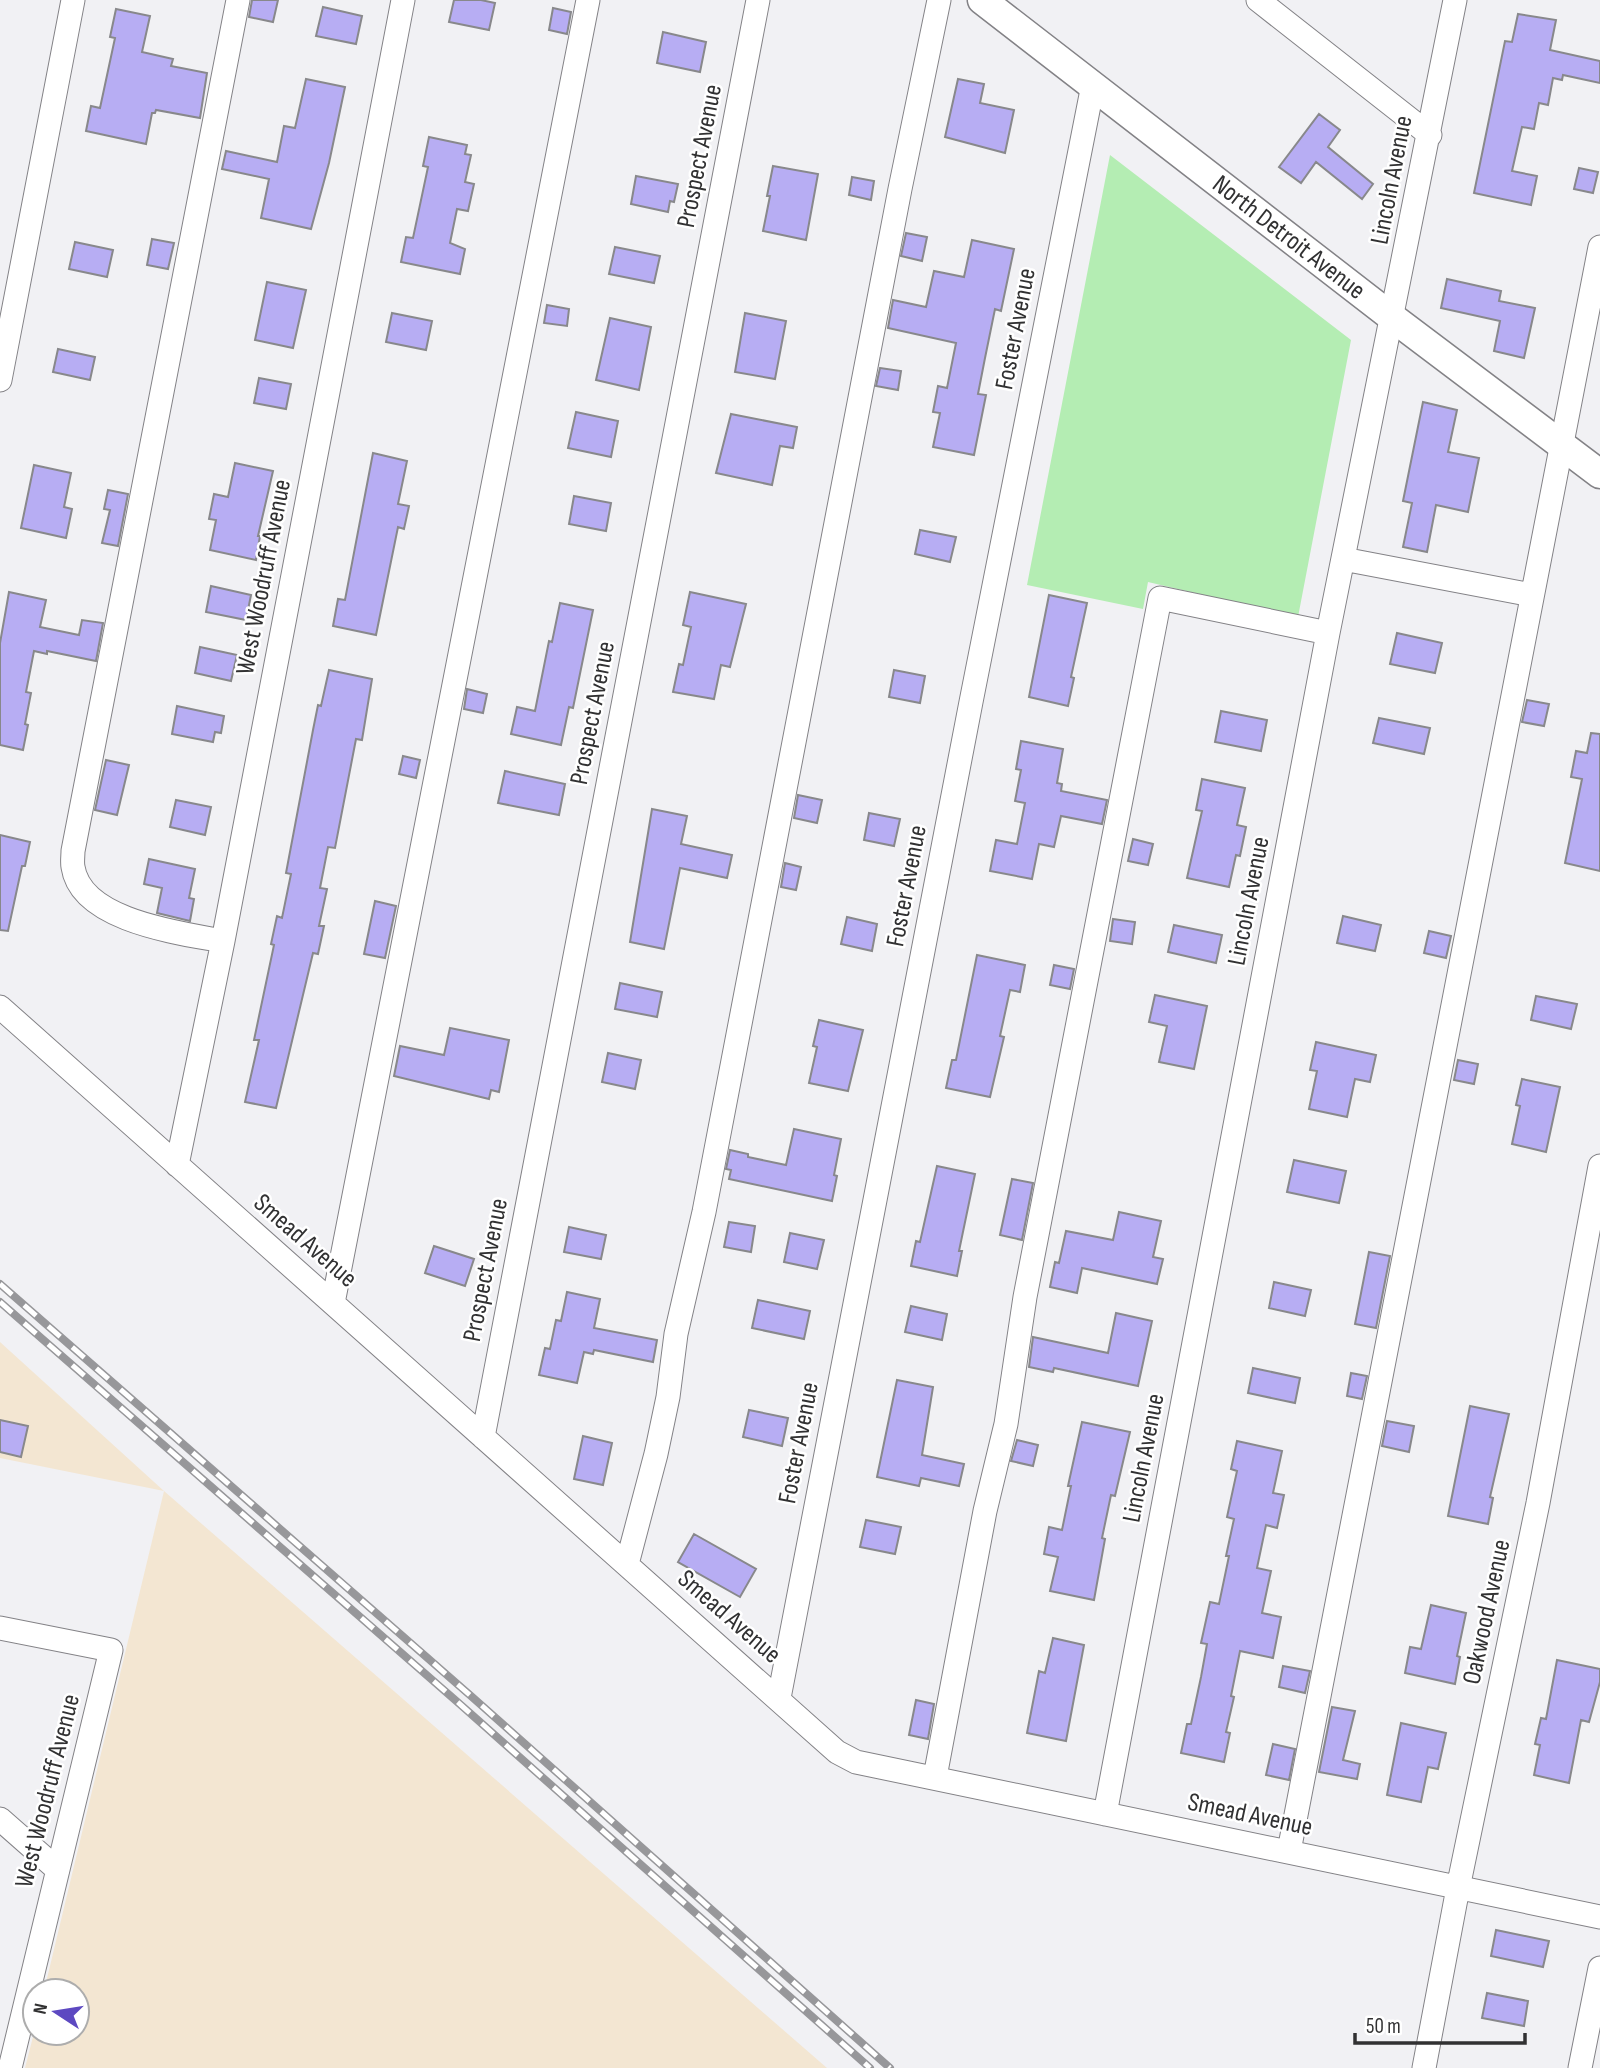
<svg xmlns="http://www.w3.org/2000/svg" width="1600" height="2068" viewBox="0 0 1600 2068" font-family="'Sofia Sans Condensed',sans-serif">
  <style>
    .industrial { fill: #f3e6d2 }
    .green { fill: #b4edb3 }
    .building { fill: #b7adf3; stroke: #88888b; stroke-width: 2 }
    .lines { fill: none; stroke-linecap: round; stroke-linejoin: round }
    .minor-casing { stroke: #838286; stroke-width: 25 }
    .major-casing { stroke: #838286; stroke-width: 31 }
    .minor { stroke: #fff; stroke-width: 23 }
    .major { stroke: #fff; stroke-width: 28 }
    .rail-casing { stroke: #97979a; stroke-width: 8 }
    .rail { stroke: #fff; stroke-width: 5; stroke-dasharray: 16; stroke-linecap: butt }
    .labels { text-anchor: middle; dominant-baseline: central; stroke-width: 5; stroke-linejoin: round; paint-order: stroke }
    .street-label { font-size: 26px; fill: #313132; stroke: #fff }
  </style>
  <rect width="100%" height="100%" fill="#f1f1f4"/>
  <!-- industrial -->
  <path class="industrial" d="M0 1342 164 1491 827 2068H25L35 2029V2033H77V1991H44L164 1491 0 1458Z"/>
  <!-- green -->
  <path class="green" d="M1110 155 1351 340 1298 617 1148 582 1143 609 1027 585Z"/>
  <!-- building -->
  <path class="building" d="M252 0H278L273 22 249 17Z
    M454 0H481L495 3 489 30 449 22Z
    M323 7 362 16 356 44 316 36Z
    M553 8 571 12 567 34 549 30Z
    M116 9 150 16 142 52 173 59 171 66 207 73 200 118 156 110 155 113H152L146 144 86 131 91 106 100 108 115 38 110 37Z
    M1518 14 1556 20 1550 50 1600 61V83L1563 75 1562 80 1553 78 1548 105 1539 103 1534 129 1522 127 1512 171 1537 176 1531 205 1474 193 1505 41 1512 42Z
    M663 32 706 42 700 72 657 63Z
    M306 79 345 87 329 163 311 229 261 218 269 179 222 169 226 151 277 162 284 126 295 128Z
    M958 79 984 84 980 103 1014 110 1005 153 945 137Z
    M1319 114 1340 130 1328 147 1373 184 1362 199 1316 162 1301 183 1279 167Z
    M429 137 467 145 465 154 471 155 465 182 474 184 468 211 457 209 450 243 465 249 460 274 401 262 406 237 413 238 428 167 423 166Z
    M773 166 818 174 806 240 763 231 770 196H767Z
    M1579 168 1598 172 1593 193 1574 189Z
    M636 176 678 184 674 202 670 201 668 212 631 204Z
    M852 177 874 181 871 200 849 195Z
    M906 233 927 237 922 261 901 256Z
    M152 239 174 243 168 269 147 265Z
    M972 240 1014 249 1001 311 995 309 985 358 978 394 986 395 974 455 933 447 940 413 933 412 938 386 947 388 956 343 888 328 893 300 926 307 934 271 964 277Z
    M75 242 113 250 107 277 69 269Z
    M615 247 660 256 654 283 609 274Z
    M1447 279 1501 291 1499 301 1535 308 1524 358 1494 351 1500 321 1441 308Z
    M267 282 306 290 293 348 255 340Z
    M547 305 569 309 567 326 544 323Z
    M392 313 432 321 426 350 386 342Z
    M745 313 786 321 775 379 735 372Z
    M610 318 651 327 639 390 596 380Z
    M58 349 95 357 90 380 53 372Z
    M880 368 901 371 898 390 876 386Z
    M259 378 291 384 286 409 254 403Z
    M1423 402 1457 410 1448 452 1479 458 1468 512 1436 505 1427 552 1403 547 1412 503 1403 501Z
    M576 412 618 421 611 457 568 448Z
    M731 414 797 427 793 448 780 446 772 485 716 473Z
    M373 453 407 461 398 504 409 506 404 529 398 527 376 635 333 626 338 599 345 600Z
    M235 463 273 471 258 536H260L256 560 210 550 216 520 209 519 214 494 228 497Z
    M34 465 71 473 64 507 72 509 66 538 21 528Z
    M108 490 128 494 118 546 102 543 110 510 104 509Z
    M574 496 611 503 606 531 569 524Z
    M920 530 956 537 950 562 915 554Z
    M211 586 251 595 246 620 206 612Z
    M9 592 46 600 40 627 79 635 82 620 103 623 96 661 47 651V654L34 651 26 692 31 693 25 724 28 725 23 750 0 745V643Z
    M690 592 746 604 730 667 721 665 714 699 673 692 679 664 683 665 691 627 683 625Z
    M1049 595 1087 603 1071 677 1074 678 1068 706 1029 697Z
    M560 603 593 610 573 708 569 707 561 745 511 734 517 707 535 711 549 641 552 642Z
    M1397 633 1442 643 1435 673 1390 664Z
    M200 647 237 655 231 681 195 673Z
    M329 670 372 679 362 740 356 739 335 848 328 847 320 888 327 889 319 926H324L318 954 313 953 276 1108 245 1102 259 1040H254L274 945 271 944 277 916 282 918 291 874 286 873 313 730 318 705 321 706Z
    M894 670 925 676 920 703 889 697Z
    M467 689 487 694 483 713 464 709Z
    M1527 700 1549 704 1544 726 1522 722Z
    M177 706 224 716 221 733 215 732 213 742 172 734Z
    M1221 711 1267 720 1261 751 1215 742Z
    M1379 718 1430 728 1424 754 1373 743Z
    M1591 733 1600 734V871L1565 863 1582 779 1571 777 1576 751 1587 753Z
    M1021 741 1063 749 1057 783 1062 784 1061 791 1107 800 1102 824 1061 816 1054 847 1039 844 1032 879 990 871 996 840 1017 844 1025 803 1015 801 1021 770 1016 769Z
    M403 756 420 760 416 778 399 774Z
    M106 760 129 765 117 815 95 810Z
    M505 771 565 784 559 815 498 803Z
    M1202 779 1245 788 1237 825 1246 827 1240 856 1236 855 1229 887 1187 878 1202 811 1196 810Z
    M798 795 822 800 817 823 794 818Z
    M176 800 211 807 205 835 170 827Z
    M652 809 687 816 681 844 732 855 727 878 680 868 664 949 630 942Z
    M869 813 900 819 894 846 864 840Z
    M0 835 30 842 25 866H22L8 931 0 930Z
    M1133 839 1153 844 1148 865 1128 861Z
    M149 859 195 869 189 898 194 899 190 921 157 913 162 888 144 884Z
    M785 863 801 867 796 890 781 887Z
    M375 901 396 906 385 958 364 954Z
    M1343 916 1381 925 1375 951 1337 943Z
    M847 917 877 924 872 951 841 944Z
    M1113 919 1135 922 1132 944 1110 941Z
    M1174 925 1222 935 1216 963 1168 952Z
    M1429 931 1451 936 1446 958 1424 953Z
    M977 955 1025 965 1020 992 1010 990 1000 1036 1004 1037 990 1097 946 1088 952 1060H956Z
    M1054 965 1074 969 1070 989 1050 985Z
    M620 983 662 992 657 1017 615 1009Z
    M1155 995 1207 1006 1194 1069 1159 1062 1167 1026 1149 1022Z
    M1536 996 1577 1004 1571 1029 1531 1020Z
    M819 1020 863 1030 848 1091 809 1083 817 1047 813 1046Z
    M450 1028 509 1040 499 1092 491 1090 489 1099 394 1076 400 1046 444 1055Z
    M1316 1042 1376 1055 1370 1082 1355 1079 1347 1117 1309 1109 1317 1071 1310 1070Z
    M608 1053 641 1060 635 1089 602 1082Z
    M1458 1060 1478 1064 1474 1084 1454 1080Z
    M1522 1079 1560 1087 1546 1152 1512 1144 1520 1106 1516 1105Z
    M794 1129 841 1139 834 1175 837 1176 832 1201 729 1179 731 1170 726 1169 730 1150 748 1154V1157L786 1165Z
    M1294 1160 1346 1171 1339 1203 1287 1192Z
    M937 1166 975 1174 959 1251H962L957 1276 911 1266 916 1241 920 1242Z
    M1012 1179 1033 1183 1022 1240 1000 1235Z
    M1119 1212 1161 1221 1153 1257 1163 1259 1157 1284 1082 1268 1077 1293 1050 1287 1055 1262 1059 1263 1066 1231 1113 1240Z
    M729 1222 755 1226 751 1252 724 1247Z
    M569 1227 606 1235 601 1259 564 1252Z
    M790 1233 824 1240 817 1269 784 1262Z
    M434 1246 474 1259 465 1286 425 1273Z
    M1369 1252 1390 1256 1376 1328 1355 1324Z
    M1274 1282 1311 1290 1305 1316 1269 1308Z
    M567 1292 600 1299 594 1328 657 1340 653 1362 594 1350 593 1354 584 1352 577 1383 539 1375 545 1348 550 1349 556 1320 561 1321Z
    M758 1300 810 1311 804 1339 752 1328Z
    M911 1306 947 1314 942 1340 905 1332Z
    M1116 1313 1152 1321 1138 1386 1054 1368 1053 1372 1029 1367 1033 1337 1108 1353Z
    M1253 1368 1300 1378 1295 1403 1248 1393Z
    M1351 1373 1367 1376 1362 1399 1347 1396Z
    M897 1380 933 1387 922 1455 964 1464 959 1486 921 1478 919 1486 877 1477Z
    M1470 1406 1509 1414 1490 1497 1493 1498 1488 1524 1448 1516Z
    M749 1410 788 1418 782 1446 743 1437Z
    M0 1420 28 1426 21 1457 0 1452Z
    M1387 1421 1414 1426 1409 1452 1382 1446Z
    M1082 1422 1130 1432 1115 1496 1111 1495 1102 1538 1105 1539 1094 1600 1050 1591 1058 1557 1044 1554 1049 1527 1062 1530 1071 1486H1068Z
    M583 1436 612 1443 603 1485 574 1479Z
    M1017 1440 1038 1445 1033 1466 1011 1461Z
    M1237 1441 1282 1451 1273 1493 1284 1495 1277 1528 1266 1525 1257 1568 1271 1571 1262 1613 1281 1617 1273 1658 1240 1651 1231 1696 1234 1697 1226 1732 1230 1733 1224 1762 1181 1753 1187 1724H1191L1201 1677 1207 1644 1201 1643 1210 1602 1219 1604 1229 1556H1226L1234 1519 1227 1517 1237 1471 1231 1469Z
    M866 1520 901 1527 895 1554 860 1547Z
    M694 1534 756 1569 740 1597 678 1562Z
    M1431 1605 1466 1613 1457 1656 1460 1657 1455 1684 1405 1673 1410 1647 1421 1649Z
    M1053 1638 1084 1645 1066 1741 1027 1733 1039 1671 1045 1673Z
    M1557 1660 1600 1669V1682L1589 1722 1581 1720 1569 1783 1534 1775 1540 1745 1535 1744 1541 1718 1546 1719Z
    M1283 1666 1310 1671 1305 1693 1279 1687Z
    M916 1700 934 1704 928 1739 909 1735Z
    M1332 1707 1355 1711 1343 1760 1360 1764 1357 1779 1319 1772Z
    M1401 1723 1446 1733 1438 1769 1428 1767 1421 1802 1387 1795Z
    M1273 1744 1295 1749 1289 1780 1266 1775Z
    M1496 1930 1549 1941 1543 1967 1491 1956Z
    M1487 1993 1528 2001 1524 2026 1482 2018Z"/>
  <g class="lines">
    <defs>
      <path id="minor" d="M1258 0 1430 135
        M0 380 73 0
        M1343 559 1532 595
        M223 941C180 933 81 921 73 867 72 862 73 856 73 851L238 0
        M0 1007 837 1752 856 1762 1600 1917
        M177 1165 223 941 403 0
        M333 1303 588 0
        M483 1437 758 0
        M627 1564 656 1454 668 1397 676 1334 704 1212 900 189 939 0
        M0 1628 111 1650 10 2068
        M779 1698 971 702 1093 85
        M935 1777 985 1511 1006 1424 1025 1297 1160 598 1328 633
        M1105 1814 1328 633 1455 0
        M0 1819 58 1870
        M1289 1851 1600 247
        M1424 2068 1458 1888 1538 1503 1600 1166
        M1580 2068 1600 1968"/>
      <g id="major">
        <path id="s1" d="M982 0 1393 318 1600 474"/>
      </g>
    </defs>
    <!-- minor casing -->
    <use href="#minor" class="minor-casing"/>
    <!-- major casing -->
    <use href="#major" class="major-casing"/>
    <!-- minor -->
    <use href="#minor" class="minor"/>
    <!-- major -->
    <use href="#major" class="major"/>
    <defs>
      <path id="rail" d="M0 1284 471 1696 890 2068
        M0 1302 462 1706 870 2068"/>
    </defs>
    <!-- rail casing -->
    <use href="#rail" class="rail-casing"/>
    <!-- rail -->
    <use href="#rail" class="rail"/>
  </g>
  <g class="labels">
    <!-- street labels -->
    <g class="street-label">
      <text transform="translate(700 156) rotate(-79)">Prospect Avenue</text>
      <text transform="translate(1392 180) rotate(-79)">Lincoln Avenue</text>
      <text stroke="none"><textPath href="#s1" startOffset="388">North Detroit Avenue</textPath></text>
      <text transform="translate(1016 329) rotate(-79)">Foster Avenue</text>
      <text transform="translate(264 577) rotate(-79)">West Woodruff Avenue</text>
      <text transform="translate(593 713) rotate(-79)">Prospect Avenue</text>
      <text transform="translate(907 886) rotate(-79)">Foster Avenue</text>
      <text transform="translate(1249 901) rotate(-79)">Lincoln Avenue</text>
      <text transform="translate(305 1241) rotate(41)">Smead Avenue</text>
      <text transform="translate(486 1270) rotate(-79)">Prospect Avenue</text>
      <text transform="translate(799 1443) rotate(-79)">Foster Avenue</text>
      <text transform="translate(1144 1458) rotate(-79)">Lincoln Avenue</text>
      <text transform="translate(1487 1612) rotate(-78)">Oakwood Avenue</text>
      <text transform="translate(729 1617) rotate(41)">Smead Avenue</text>
      <text transform="translate(48 1791) rotate(-76)">West Woodruff Avenue</text>
      <text transform="translate(1250 1815) rotate(12)">Smead Avenue</text>
    </g>
  </g>
  <!-- north arrow -->
  <g transform="translate(56 2012) rotate(282)"><circle r="33" fill="#ffffff" stroke="#adadad" stroke-width="2"/>
  <path d="M0-5L12 26L0 18L-12 26Z" fill="#5d49c1"/>
  <text y="-10" font-size="19" font-weight="bold" text-anchor="middle" fill="#313132">N</text>
  </g>
  <!-- scale -->
  <path d="M1355 2033v10h170v-10" fill="none" stroke="#313132" stroke-width="3.5"/>
  <text x="1366" y="2033" font-size="21" fill="#313132" stroke="#ffffff" stroke-width="5" paint-order="stroke">50 m</text>
</svg>
